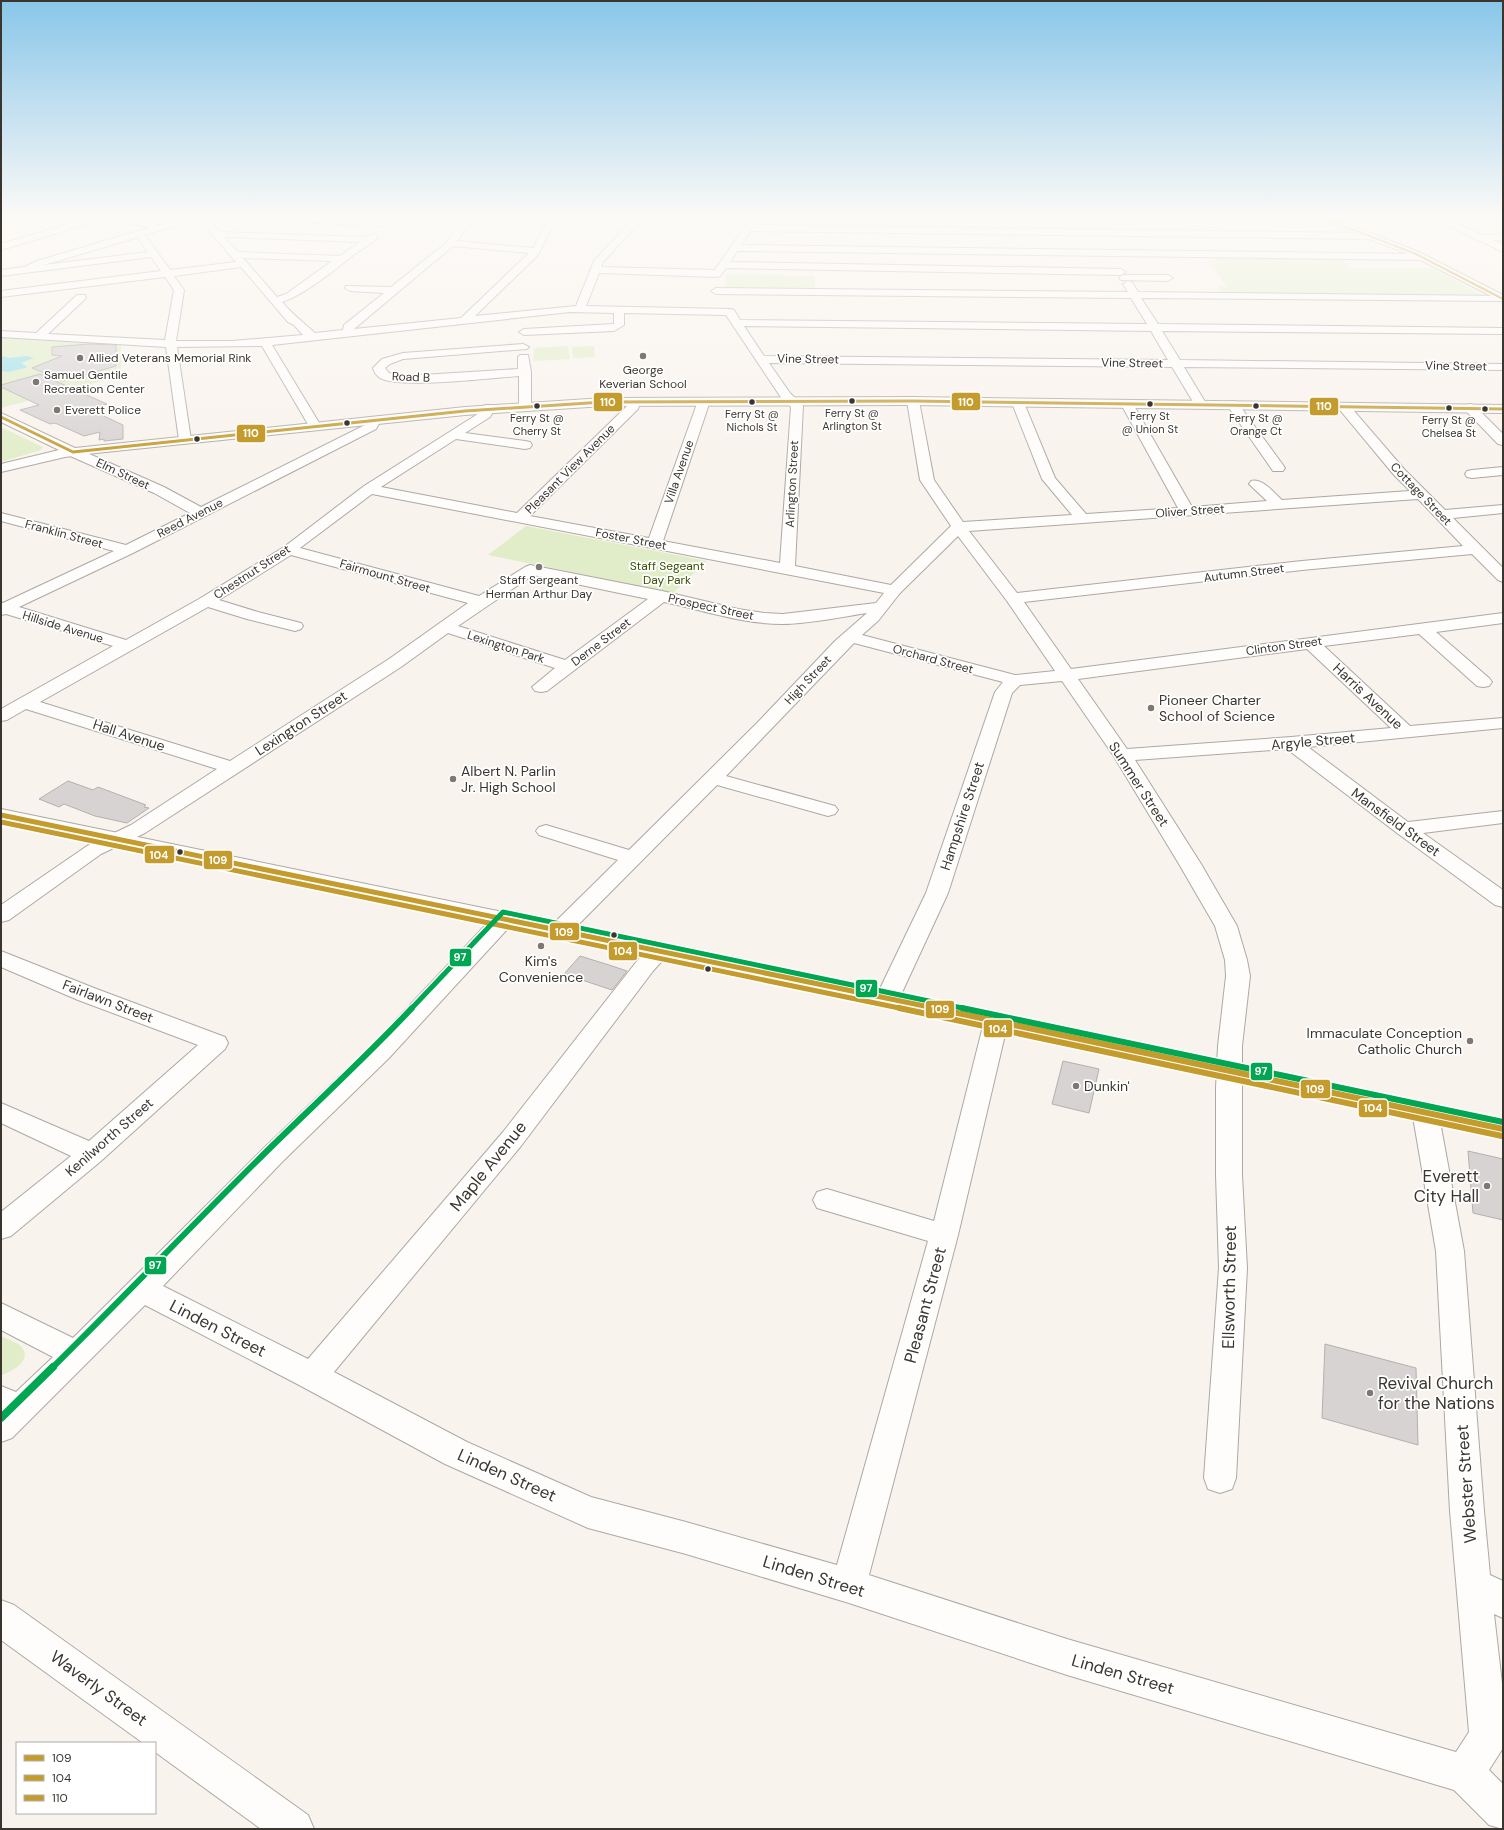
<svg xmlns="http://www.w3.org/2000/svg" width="1504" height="1830" viewBox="0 0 1504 1830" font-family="'DM Sans',sans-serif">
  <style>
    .green { fill: #e1edc8 }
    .water { fill: #9ce0ea }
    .building { fill: #d7d3d3; stroke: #b4b0b0 }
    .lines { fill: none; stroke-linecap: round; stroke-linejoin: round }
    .minor-casing { stroke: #ada8a3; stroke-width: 2 }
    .major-casing { stroke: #ada8a3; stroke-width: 2 }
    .highway-casing { stroke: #ada8a3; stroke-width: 2 }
    .minor { fill: #fefdfc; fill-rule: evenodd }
    .major { fill: #fefdfc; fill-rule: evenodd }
    .highway { fill: #fefdfc; fill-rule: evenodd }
    .bus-1-far1-casing { stroke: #fff; stroke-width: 8 }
    .bus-1-casing { stroke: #fff; stroke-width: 9 }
    .bus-2-far1-casing { stroke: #fff; stroke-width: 8 }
    .bus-2-casing { stroke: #fff; stroke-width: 9 }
    .bus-3-casing { stroke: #fff; stroke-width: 4.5 }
    .bus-4-far2-casing { stroke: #fff; stroke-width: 8 }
    .bus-4-far1-casing { stroke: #fff; stroke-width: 9 }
    .bus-4-casing { stroke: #fff; stroke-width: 11 }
    .bus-5-casing { stroke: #fff; stroke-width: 3.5 }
    .bus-1-far1 { stroke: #c49b2d; stroke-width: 5 }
    .bus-1 { stroke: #c49b2d; stroke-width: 6 }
    .bus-2-far1 { stroke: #c49b2d; stroke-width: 5 }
    .bus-2 { stroke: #c49b2d; stroke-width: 6 }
    .bus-3 { stroke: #c49b2d; stroke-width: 3 }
    .bus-4-far2 { stroke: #00a651; stroke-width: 5 }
    .bus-4-far1 { stroke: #00a651; stroke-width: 6 }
    .bus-4 { stroke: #00a651; stroke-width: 8 }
    .bus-5 { stroke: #c49b2d; stroke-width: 2 }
    .poi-dot { fill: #7d7872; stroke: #fff; stroke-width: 1.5 }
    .bus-dot { fill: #3a352f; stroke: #fff; stroke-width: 1.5 }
    .labels { text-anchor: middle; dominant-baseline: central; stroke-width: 3.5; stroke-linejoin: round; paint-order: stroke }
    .far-bus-label { font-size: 11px; fill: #3a352f; stroke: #fff }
    .far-poi-label { font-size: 12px; fill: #3a352f; stroke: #fff; text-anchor: start }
    .far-street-label { font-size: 12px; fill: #3a352f; stroke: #fff }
    .far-park-label { font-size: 12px; fill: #374f01; stroke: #fff }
    .street-label { font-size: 14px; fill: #3a352f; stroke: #fff }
    .poi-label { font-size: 14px; fill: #3a352f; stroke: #fff; text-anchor: start }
    .near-street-label { font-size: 17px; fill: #3a352f; stroke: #fff }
    .near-poi-label { font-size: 17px; fill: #3a352f; stroke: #fff; text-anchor: end }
    .line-badge { stroke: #fff; stroke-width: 1.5 }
    .badge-label { font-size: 11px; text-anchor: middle; font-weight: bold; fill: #fff }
  </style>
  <rect width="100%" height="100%" fill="#f9f3ed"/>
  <!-- green -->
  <path class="green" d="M1216 257 1342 259 1351 268H1433L1484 296 1222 293 1218 286 1227 287 1208 261 1218 259Z
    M726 274 815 276V289L729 288 725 287Z
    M1 336 121 344V376L1 408Z
    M568 346 570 359 533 361 534 348Z
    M594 346 595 357 573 358 572 347Z
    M1 427 43 447 41 450 1 462Z
    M526 526 707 561 673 593 488 555Z
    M1 1336C7 1339 20 1343 23 1349 31 1362 10 1373 1 1375Z"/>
  <!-- water -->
  <path class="water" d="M1 356 9 358 27 356 34 358 21 363 27 367 25 368 9 372 1 371Z"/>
  <!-- building -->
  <path class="building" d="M89 344 116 345V366L63 381 32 368 62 356 52 355V347Z
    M40 374 107 404 93 408 96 409 91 410 123 425V439L104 441V439L99 440 100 432 84 436 55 423 50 424 20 410 39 405 1 387V385Z
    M68 781 93 790 98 787 146 805 144 807 149 808 127 823 95 816 64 804 59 807 39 799Z
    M580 956 609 965 627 971 612 990 564 974Z
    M1063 1061 1099 1069 1089 1113 1052 1104Z
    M1468 1151 1503 1159V1220L1473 1213Z
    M1325 1344 1416 1368 1418 1445 1322 1418Z"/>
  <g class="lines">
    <defs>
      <path id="minor" d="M6 216H20L19 218 1 223V217Z
        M90 216H111L155 222 159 225 188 216H206L220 232 367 237 373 234 376 235 378 237C371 245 359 250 351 257 333 271 304 295 282 302 292 314 304 323 315 333L343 330 344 325 384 293 350 291 345 288 346 286 391 287 446 243 467 216H475L457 241 533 248 550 216H558L538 255 475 316 576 306 594 261 636 216H645L603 262 601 267 715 270 752 216H760L754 225 1372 233 1377 236 1372 239 751 231 741 245 1423 254 1428 257 1423 260 737 251 730 262 1121 269 1126 272 1121 275 726 268 720 276 717 277 599 273 586 306 730 309 734 310 740 320 1147 324 1131 298 716 294 711 291 716 288 1128 292 1123 284 1128 281 1132 282 1138 292 1503 296V300L1500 301 1141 298 1158 324 1503 328V334L1162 331 1180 360 1503 364V370L1184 367 1207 405 1205 408H1197L1195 405 1172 367 769 363 790 393 803 406 795 566 891 585 951 526 920 480 907 401 909 398H917L919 401 934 480 963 522 1072 515 1042 479 1012 403 1014 400H1022L1024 403 1055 478 1086 514 1178 508 1121 404 1123 401H1131L1133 404 1192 507 1267 501 1249 484 1251 481C1263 478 1274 493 1282 500L1410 491 1394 475 1340 410 1338 407 1340 404H1348L1404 469 1445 510 1503 505V513L1453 518 1503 568V582L1498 580 1472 554 1302 570 1024 602 1071 669 1503 613V623L1436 632 1489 678 1492 682 1489 686 1483 687 1477 686 1419 634 1324 646 1410 726 1503 718V728L1308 747 1408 822 1503 811V823L1423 833 1503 890V907L1495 905 1397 833 1287 749 1135 760 1201 864 1237 926 1247 960 1250 976 1242 1046V1175L1247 1268 1236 1478 1232 1489 1220 1493 1208 1489 1204 1478 1219 1268 1216 1175V1088L1218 1046 1226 976 1225 960 1215 926 1179 864 1113 755 1062 681 1020 685 1012 693 948 893 899 999 895 1005 887 1007 879 1005 875 999 926 893 995 692 1003 682 854 643 726 776 835 806 838 810 835 814 828 816 717 785 567 936 559 938 551 936 548 931 551 926 618 860 539 835 536 831 539 827 546 825 629 850 758 722 835 641 867 613C841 617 808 624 782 624 742 624 703 610 664 602L547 691 541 692 535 691 532 687 555 668 448 633 401 667 145 833 101 854 9 920 1 922V905L87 846 131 825 217 769 26 709 7 720 1 721V709L113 646 6 614 1 615V602L3 603 114 551 1 521V513L126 545 190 513 154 493 68 455 66 452 68 449H78L164 487 201 507 367 424 371 417H379L381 420 376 429 133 553 19 607 126 640 199 599 284 547 364 486 481 412 485 405H493L495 408 490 417 465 433 525 441 530 442 532 445 530 448 525 449 456 439 381 487 517 513 628 405 630 399H638L640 402 638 409 530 516 649 538 698 401 700 398H708L710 401 663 541 780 563 791 407 782 399 726 315 624 313V325L614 331 524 335 519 332 524 329 614 324V313L570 312 272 345 321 426 319 429H311L309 426 262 346 177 347 191 440 190 443H180L179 440 166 347 1 337V331L36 333 77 295H85L86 297 85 299 48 334 165 340 174 290 165 277 1 297V291L161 271 151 257 1 276V270L24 267 37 261 151 227 101 220 1 250V244L91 217ZM198 218 236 262 170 270 145 235ZM224 237H230L360 242 340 256 238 252ZM135 238H138L148 252 44 265ZM453 246 529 253 461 318 354 329ZM243 258 332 261 286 294 277 297ZM241 267 288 322 294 325 303 335 232 341H176L184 290 174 276ZM744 326 1151 331 1168 360 764 356ZM372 494 884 593 876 603 783 614 764 613 738 609 662 591 530 565 525 567 479 596 300 548ZM1418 499 1463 546 1302 561 1017 593 969 531ZM958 536 1007 601 1055 671 1015 675 862 635 878 621 900 593ZM291 555 468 603 389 659 230 761 40 702 208 607 247 619 295 631 301 629 303 626 301 623 258 612 219 600ZM533 575 648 599 565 660 458 626ZM1307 649 1391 728 1291 737 1127 749 1078 679Z
        M219 216H282L386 220 390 223 386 226 223 219Z
        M1503 234V240L1479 241 1474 238 1479 235Z
        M1124 275H1168L1173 278 1168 281 1121 280 1119 278 1121 276Z
        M523 344 529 347 527 349 403 359 390 364 385 368 389 373 406 376 518 369V357L520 355H528L531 372V406L529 409H521L519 406V376C492 378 399 389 380 378 376 375 374 372 373 368L382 359 403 353Z
        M1233 401 1237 402 1283 465 1285 468 1283 471H1273L1227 405 1229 402Z
        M1470 404 1474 405 1503 434V445L1498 444 1466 411 1464 408 1466 405Z
        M1503 467V475L1472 478 1467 477 1465 474 1467 471 1472 470Z
        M504 912 512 914 515 919 512 924 389 1058 283 1161 163 1286 308 1359 503 1132 637 961C647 951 652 943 667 947L670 952 653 971 521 1146 334 1372 467 1442 591 1497 686 1522 837 1565 928 1241 817 1208 813 1200 817 1192 827 1189 934 1221 984 1022 987 1016 996 1014 1005 1016 1008 1022 958 1235 869 1575 1067 1639 1456 1752 1469 1732 1450 1511 1436 1251 1412 1111 1416 1104 1425 1102 1434 1104 1438 1111 1464 1251 1484 1511 1490 1575 1503 1581V1618L1494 1614 1503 1692V1748L1489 1770 1503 1784V1829L1489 1825 1454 1790 1067 1675 849 1603 686 1554 588 1528 445 1464 301 1386 145 1305 12 1438 1 1442V1386L16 1392 53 1357 1 1330V1303L73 1338 265 1147 371 1046 496 914Z
        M1 951 94 988 225 1037 228 1043 225 1049 101 1161 11 1236 1 1239V1212L71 1156 1 1123V1103L89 1141 198 1045 78 1000 1 967Z
        M1 1600 14 1605 308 1815 314 1829H261L155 1752V1743H143L1 1640Z"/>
      <path id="major" d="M1314 216H1326L1419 252 1503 295V302L1413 256 1315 218Z
        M913 397 1503 405V413L913 405 604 406 465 415 96 453 65 457 1 472V464L59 450 1 422V413L75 448 465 407 604 398Z
        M1 809 1053 1025 1503 1119V1139L1053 1041 1 821Z"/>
      <path id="highway" d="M1430 216H1441L1503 245V252Z"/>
    </defs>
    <!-- minor casing -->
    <use href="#minor" class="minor-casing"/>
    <!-- major casing -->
    <use href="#major" class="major-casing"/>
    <!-- highway casing -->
    <use href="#highway" class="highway-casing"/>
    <!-- minor -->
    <use href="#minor" class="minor"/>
    <!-- major -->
    <use href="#major" class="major"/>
    <!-- highway -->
    <use href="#highway" class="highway"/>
    <defs>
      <path id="bus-1-far1" d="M1 815 939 1009"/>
      <path id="bus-1" d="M934 1008 1503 1129"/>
      <path id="bus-2-far1" d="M1 822 904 1009"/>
      <path id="bus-2" d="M899 1008 1502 1136"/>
      <path id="bus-3" d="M1 417 73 452
        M73 452 465 411 604 402 913 401 1503 409"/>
      <path id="bus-4-far2" d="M411 1009 503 912 967 1009"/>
      <path id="bus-4-far1" d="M962 1008 1503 1122
        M52 1368C125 1296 196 1221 269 1149 317 1102 366 1057 412 1008"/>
      <path id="bus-4" d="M1 1418 53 1367"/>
      <path id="bus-5" d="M1318 216 1416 254 1503 299"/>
    </defs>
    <!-- bus-1-far1 casing -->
    <use href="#bus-1-far1" class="bus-1-far1-casing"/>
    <!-- bus-1 casing -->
    <use href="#bus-1" class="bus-1-casing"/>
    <!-- bus-2-far1 casing -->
    <use href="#bus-2-far1" class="bus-2-far1-casing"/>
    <!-- bus-2 casing -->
    <use href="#bus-2" class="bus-2-casing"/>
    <!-- bus-3 casing -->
    <use href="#bus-3" class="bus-3-casing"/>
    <!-- bus-4-far2 casing -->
    <use href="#bus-4-far2" class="bus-4-far2-casing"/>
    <!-- bus-4-far1 casing -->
    <use href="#bus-4-far1" class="bus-4-far1-casing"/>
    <!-- bus-4 casing -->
    <use href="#bus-4" class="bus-4-casing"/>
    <!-- bus-5 casing -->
    <use href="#bus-5" class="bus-5-casing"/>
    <!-- bus-1-far1 -->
    <use href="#bus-1-far1" class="bus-1-far1"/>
    <!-- bus-1 -->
    <use href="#bus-1" class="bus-1"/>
    <!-- bus-2-far1 -->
    <use href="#bus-2-far1" class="bus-2-far1"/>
    <!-- bus-2 -->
    <use href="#bus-2" class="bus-2"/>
    <!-- bus-3 -->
    <use href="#bus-3" class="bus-3"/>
    <!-- bus-4-far2 -->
    <use href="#bus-4-far2" class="bus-4-far2"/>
    <!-- bus-4-far1 -->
    <use href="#bus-4-far1" class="bus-4-far1"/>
    <!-- bus-4 -->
    <use href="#bus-4" class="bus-4"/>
    <!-- bus-5 -->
    <use href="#bus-5" class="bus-5"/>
  </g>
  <!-- sky -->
  <linearGradient id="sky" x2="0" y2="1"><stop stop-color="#89c6e9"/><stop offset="0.46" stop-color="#fcfaf7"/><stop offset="1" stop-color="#fcfaf7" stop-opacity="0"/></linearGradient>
  <rect width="1504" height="472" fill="url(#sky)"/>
  <!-- markers -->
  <g class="poi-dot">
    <circle cx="643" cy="356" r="4"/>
    <circle cx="80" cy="358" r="4"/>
    <circle cx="36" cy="382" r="4"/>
    <circle cx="57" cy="410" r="4"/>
    <circle cx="539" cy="567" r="4"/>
    <circle cx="1151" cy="708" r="4"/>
    <circle cx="453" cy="779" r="4"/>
    <circle cx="541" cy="946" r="4"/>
    <circle cx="1470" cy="1041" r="4"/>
    <circle cx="1076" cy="1086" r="4"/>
    <circle cx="1487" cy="1186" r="4"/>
    <circle cx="1370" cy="1393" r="4"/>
  </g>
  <g class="bus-dot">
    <circle cx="852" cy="401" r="3.5"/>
    <circle cx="752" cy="402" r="3.5"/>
    <circle cx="1150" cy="404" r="3.5"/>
    <circle cx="537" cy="406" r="3.5"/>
    <circle cx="1256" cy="406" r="3.5"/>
    <circle cx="1449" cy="408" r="3.5"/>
    <circle cx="1485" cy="409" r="3.5"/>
    <circle cx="347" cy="423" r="3.5"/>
    <circle cx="197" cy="439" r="3.5"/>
    <circle cx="180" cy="852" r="3.5"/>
    <circle cx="614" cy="935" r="3.5"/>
    <circle cx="708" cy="969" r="3.5"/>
  </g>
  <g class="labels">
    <!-- far-bus labels -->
    <g class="far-bus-label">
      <text x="852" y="413">Ferry St @<tspan x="852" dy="13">Arlington St</tspan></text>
      <text x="752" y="414">Ferry St @<tspan x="752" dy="13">Nichols St</tspan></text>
      <text x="1150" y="416">Ferry St<tspan x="1150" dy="13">@ Union St</tspan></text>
      <text x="537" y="418">Ferry St @<tspan x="537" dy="13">Cherry St</tspan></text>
      <text x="1256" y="418">Ferry St @<tspan x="1256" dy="13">Orange Ct</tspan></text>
      <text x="1449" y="420">Ferry St @<tspan x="1449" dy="13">Chelsea St</tspan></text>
    </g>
    <!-- far-poi labels -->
    <g class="far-poi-label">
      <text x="88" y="358">Allied Veterans Memorial Rink</text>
      <text x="643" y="370" text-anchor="middle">George<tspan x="643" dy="14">Keverian School</tspan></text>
      <text x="44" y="375">Samuel Gentile<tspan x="44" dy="14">Recreation Center</tspan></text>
      <text x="65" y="410">Everett Police</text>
      <text x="539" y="580" text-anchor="middle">Staff Sergeant<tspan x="539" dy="14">Herman Arthur Day</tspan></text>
    </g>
    <!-- far-street labels -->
    <g class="far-street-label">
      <text transform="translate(808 359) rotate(1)">Vine Street</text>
      <text transform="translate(1132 363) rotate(1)">Vine Street</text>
      <text transform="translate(1456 366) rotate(1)">Vine Street</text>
      <text transform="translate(411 377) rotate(2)">Road B</text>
      <text transform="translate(570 469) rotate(-45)">Pleasant View Avenue</text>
      <text transform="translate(679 472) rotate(-71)">Villa Avenue</text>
      <text transform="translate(123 474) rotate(25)">Elm Street</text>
      <text transform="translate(792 484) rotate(-87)">Arlington Street</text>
      <text transform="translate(1421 494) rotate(46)">Cottage Street</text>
      <text transform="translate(1190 511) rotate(-4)">Oliver Street</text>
      <text transform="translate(190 518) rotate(-27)">Reed Avenue</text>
      <text transform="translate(64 534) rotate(15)">Franklin Street</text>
      <text transform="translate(631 539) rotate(11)">Foster Street</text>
      <text transform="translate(252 572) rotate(-33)">Chestnut Street</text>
      <text transform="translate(1244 573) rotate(-7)">Autumn Street</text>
      <text transform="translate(385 576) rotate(16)">Fairmount Street</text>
      <text transform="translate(711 607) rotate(12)">Prospect Street</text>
      <text transform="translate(63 627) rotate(17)">Hillside Avenue</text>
      <text transform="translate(601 642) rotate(-37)">Derne Street</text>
      <text transform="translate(1284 646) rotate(-8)">Clinton Street</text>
      <text transform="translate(506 647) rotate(18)">Lexington Park</text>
      <text transform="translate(933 659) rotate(15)">Orchard Street</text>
      <text transform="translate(808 680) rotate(-47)">High Street</text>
    </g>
    <!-- far-park labels -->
    <g class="far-park-label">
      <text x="667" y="566">Staff Segeant<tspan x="667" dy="14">Day Park</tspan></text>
    </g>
    <!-- street labels -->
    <g class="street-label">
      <text transform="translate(1368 696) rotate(43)">Harris Avenue</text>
      <text transform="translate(301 723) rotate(-33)">Lexington Street</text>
      <text transform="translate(129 735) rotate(18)">Hall Avenue</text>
      <text transform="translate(1313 741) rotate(-5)">Argyle Street</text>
      <text transform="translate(1139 784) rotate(57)">Summer Street</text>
      <text transform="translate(962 816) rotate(-72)">Hampshire Street</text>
      <text transform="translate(1396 822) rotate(36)">Mansfield Street</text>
      <text transform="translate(108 1001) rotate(21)">Fairlawn Street</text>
      <text transform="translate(109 1137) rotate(-41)">Kenilworth Street</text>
    </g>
    <!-- poi labels -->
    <g class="poi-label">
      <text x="1159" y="700">Pioneer Charter<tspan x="1159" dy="16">School of Science</tspan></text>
      <text x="461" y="771">Albert N. Parlin<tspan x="461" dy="16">Jr. High School</tspan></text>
      <text x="541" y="961" text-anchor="middle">Kim's<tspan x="541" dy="16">Convenience</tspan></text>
      <text x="1462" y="1033" text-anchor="end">Immaculate Conception<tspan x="1462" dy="16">Catholic Church</tspan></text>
      <text x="1084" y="1086">Dunkin'</text>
    </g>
    <!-- near-street labels -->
    <g class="near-street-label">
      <text transform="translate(488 1166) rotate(-51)">Maple Avenue</text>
      <text transform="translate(1229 1287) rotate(-89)">Ellsworth Street</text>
      <text transform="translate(925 1305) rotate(-75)">Pleasant Street</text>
      <text transform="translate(218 1328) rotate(27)">Linden Street</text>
      <text transform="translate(507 1475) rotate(24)">Linden Street</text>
      <text transform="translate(1466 1484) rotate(-94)">Webster Street</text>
      <text transform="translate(814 1576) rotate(17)">Linden Street</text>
      <text transform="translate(1123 1674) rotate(16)">Linden Street</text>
      <text transform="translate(99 1688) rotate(36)">Waverly Street</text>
    </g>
    <!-- near-poi labels -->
    <g class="near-poi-label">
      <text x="1479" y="1176">Everett<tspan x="1479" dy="20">City Hall</tspan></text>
      <text x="1378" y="1383" text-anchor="start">Revival Church<tspan x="1378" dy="20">for the Nations</tspan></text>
    </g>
  </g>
  <g class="line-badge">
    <rect x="951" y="392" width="30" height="19" rx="4" fill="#c49b2d"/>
    <rect x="593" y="392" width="30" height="20" rx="4" fill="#c49b2d"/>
    <rect x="1309" y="397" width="30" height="19" rx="4" fill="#c49b2d"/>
    <rect x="236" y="424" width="30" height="19" rx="4" fill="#c49b2d"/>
    <rect x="144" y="845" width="31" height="19" rx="4" fill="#c49b2d"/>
    <rect x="203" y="850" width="30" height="20" rx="4" fill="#c49b2d"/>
    <rect x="549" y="922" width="31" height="19" rx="4" fill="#c49b2d"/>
    <rect x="608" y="941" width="30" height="20" rx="4" fill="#c49b2d"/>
    <rect x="449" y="948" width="23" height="19" rx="4" fill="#00a651"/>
    <rect x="855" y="979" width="23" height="19" rx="4" fill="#00a651"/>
    <rect x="925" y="1000" width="30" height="19" rx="4" fill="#c49b2d"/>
    <rect x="983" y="1019" width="30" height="19" rx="4" fill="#c49b2d"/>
    <rect x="1250" y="1062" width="23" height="19" rx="4" fill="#00a651"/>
    <rect x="1300" y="1079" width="31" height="20" rx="4" fill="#c49b2d"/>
    <rect x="1358" y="1099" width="30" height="19" rx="4" fill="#c49b2d"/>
    <rect x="144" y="1256" width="23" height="19" rx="4" fill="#00a651"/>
  </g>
  <g class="badge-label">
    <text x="966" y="406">110</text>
    <text x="608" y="406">110</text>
    <text x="1324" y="410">110</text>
    <text x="251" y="437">110</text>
    <text x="159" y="859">104</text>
    <text x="218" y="864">109</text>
    <text x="564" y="936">109</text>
    <text x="623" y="955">104</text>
    <text x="460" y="961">97</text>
    <text x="866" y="992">97</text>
    <text x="940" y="1013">109</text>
    <text x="998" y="1033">104</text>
    <text x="1261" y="1075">97</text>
    <text x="1315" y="1093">109</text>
    <text x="1373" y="1112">104</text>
    <text x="155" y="1269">97</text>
  </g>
  <!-- border -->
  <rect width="1504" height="1830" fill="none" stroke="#3a352f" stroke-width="4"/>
  <!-- legend -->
  <rect x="16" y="1742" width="140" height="72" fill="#ffffff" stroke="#b0aeac"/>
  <rect x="24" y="1755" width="20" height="6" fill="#c49b2d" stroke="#b0aeac"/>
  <text x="52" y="1762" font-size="12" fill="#3a352f">109</text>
  <rect x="24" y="1775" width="20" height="6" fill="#c49b2d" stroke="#b0aeac"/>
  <text x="52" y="1782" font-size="12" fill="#3a352f">104</text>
  <rect x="24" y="1795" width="20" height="6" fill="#c49b2d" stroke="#b0aeac"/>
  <text x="52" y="1802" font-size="12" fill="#3a352f">110</text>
</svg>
